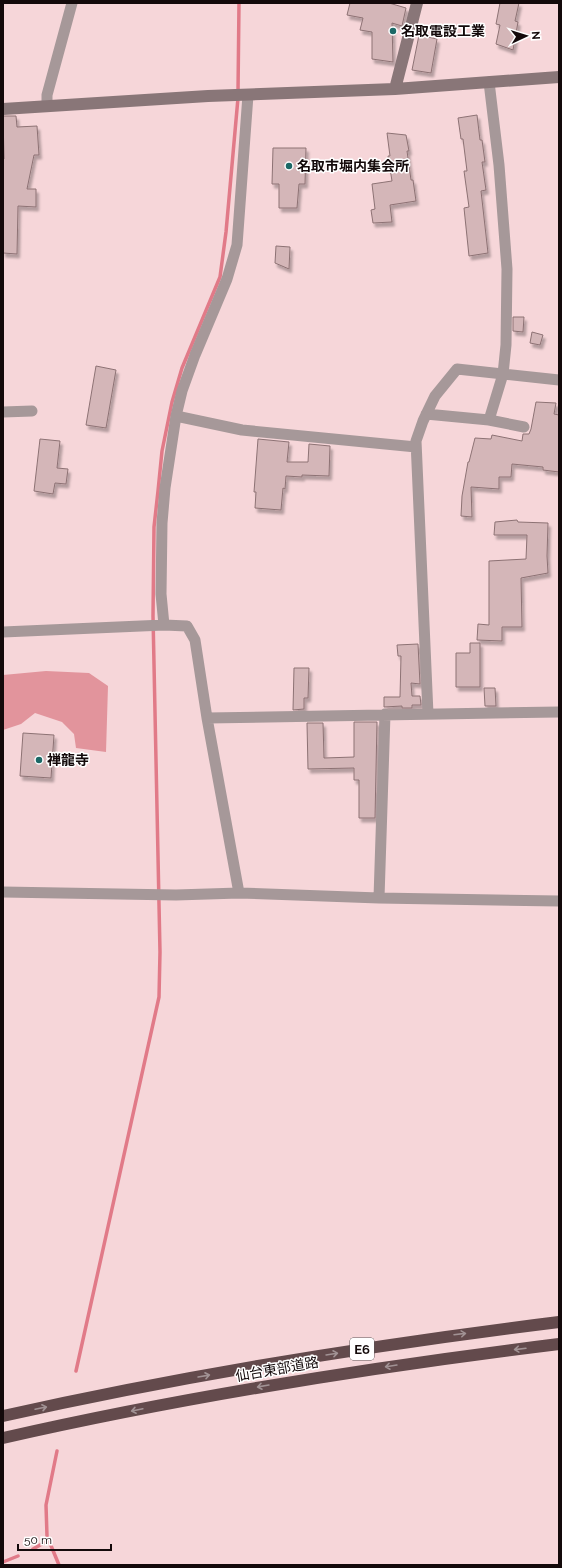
<svg xmlns="http://www.w3.org/2000/svg" width="562" height="1568" viewBox="0 0 562 1568" font-family="Raleway,'Noto Sans JP',sans-serif">
  <style>
    .green { fill: #e2949c }
    .lines { fill: none; stroke-linecap: round; stroke-linejoin: round }
    .stream { stroke: #e17a88; stroke-width: 3.5 }
    .building { fill: #d4b6b8; stroke: #8d7274; filter: url(#shadow) }
    .street { stroke: #a69899; stroke-width: 11 }
    .secondary { stroke: #897678; stroke-width: 12 }
    .highway { stroke: #634a4c; stroke-width: 12 }
    .oneway { stroke: #a19294 }
    .poi-dot { fill: #1b6866; stroke: #fff; stroke-width: 1.5 }
    .labels { text-anchor: middle; dominant-baseline: central; stroke-width: 3; stroke-linejoin: round; paint-order: stroke }
    .shield { fill: #fff; stroke: #5a5354; stroke-width: 1 }
    .shield-label { font-size: 13px; font-weight: bold; fill: #13090a }
    .poi-label { font-size: 14px; font-weight: bold; fill: #13090a; stroke: #fff; text-anchor: start }
    .street-label { font-size: 14px; fill: #13090a; stroke: #fff }
  </style>
  <defs>
    <filter id="shadow"><feDropShadow dx="2.5" dy="4" stdDeviation="1" flood-color="#0004"/></filter>
  </defs>
  <rect width="100%" height="100%" fill="#f6d6d9"/>
  <!-- green -->
  <path class="green" d="M46 671 89 673 108 686 106 752 76 748 74 734 62 722 35 713 21 724 3 730V675Z"/>
  <g class="lines">
    <!-- stream -->
    <path class="stream" d="M238 92 239 3
      M76 1371 159 997 160 952 153 616 154 527 158 491 162 451 172 402 182 368 220 277 226 232 238 98
      M57 1451 46 1505 47 1536 59 1565
      M33 1549 49 1540
      M3 1562 18 1556"/>
  </g>
  <!-- building -->
  <path class="building" d="M350 3H389L406 8 402 26 392 23 393 62 372 59V32L360 30 363 18 347 15Z
    M500 3H519L515 21 518 22 513 50 496 44 500 25 496 24Z
    M419 35 437 39 431 73 412 70Z
    M477 115 480 140H482L485 162H482L486 190 481 191 488 253 469 256 464 208 469 207 464 171H467L463 139H461L458 118Z
    M3 116H16L17 127 37 126 39 155H34L27 189H36V207L18 206 17 254 3 253V159H4Z
    M387 133 406 135 409 151H407L411 180H413L416 201 390 205 392 222 373 223 371 210 375 209 372 184 392 181 388 156H390Z
    M273 148H306L305 184H299L297 208H279V184H272Z
    M276 246 290 247 289 269 275 263Z
    M513 317H524L523 332 513 331Z
    M532 332 543 335 540 345 530 343Z
    M96 366 116 370 106 428 86 425Z
    M536 402 556 403 554 414 559 415V472L543 470V467L512 464 511 477H499V489L471 487 472 517 461 516 462 496 468 462H469L475 438 491 439 492 435 522 441 523 434H529L531 429Z
    M40 439 60 441 57 468 68 469 66 484 55 483 53 494 34 491Z
    M258 439 289 442 287 462H308L309 444 330 446 329 476 302 475V477L286 476 285 489 283 488 281 510 255 508 256 492H254Z
    M517 520 518 522 548 523 547 556 548 573 521 578 522 627H502V641L477 640 478 624 489 625V561L526 559 527 535H494L495 522Z
    M470 643H480V687H456V653H470Z
    M418 644 420 684 411 683 412 696H420L421 705H412V708H402V706L384 707V697H400L401 656H398L397 645Z
    M294 668H309L308 698H304V709L293 710Z
    M484 688H495L496 706H485Z
    M354 722H377L375 818H359V780H354V768L308 769 307 723H323L324 758 354 757Z
    M23 733 54 735 51 778 20 776Z"/>
  <g class="lines">
    <!-- street -->
    <path class="street" d="M489 82 499 165 507 269 506 345 503 374 489 420 524 427
      M47 106V95L72 3
      M3 412 32 411
      M426 414 489 420
      M176 416 242 430 416 447
      M164 625 161 594 162 523 165 488 176 416 182 391 195 355 227 279 237 245 248 95
      M3 632 164 625 187 626 195 640 207 718 239 893
      M428 714 416 441 423 421 435 396 457 369 559 380
      M207 718 559 712
      M3 892 176 895 239 893 379 898 559 901
      M379 898 385 714"/>
    <!-- secondary -->
    <path class="secondary" d="M395 89 417 3
      M3 109 208 96 395 89 559 77"/>
    <!-- highway -->
    <path class="highway" d="M3 1416C186 1375 372 1345 559 1322
      M3 1438C187 1396 372 1367 559 1344"/>
  </g>
  <!-- one-way arrows -->
  <defs><path id="oneway-shaft" d="M-6 0H5M1.5-3L5.5 0L1.5 3" fill="none" stroke-width="1.6" stroke-linecap="round" stroke-linejoin="round"/></defs>
  <g class="oneway">
    <use href="#oneway-shaft" transform="translate(460 1334) rotate(-7)"/>
    <use href="#oneway-shaft" transform="translate(520 1349) rotate(173)"/>
    <use href="#oneway-shaft" transform="translate(332 1354) rotate(-9)"/>
    <use href="#oneway-shaft" transform="translate(391 1366) rotate(171)"/>
    <use href="#oneway-shaft" transform="translate(204 1376) rotate(-10)"/>
    <use href="#oneway-shaft" transform="translate(263 1386) rotate(170)"/>
    <use href="#oneway-shaft" transform="translate(41 1408) rotate(-12)"/>
    <use href="#oneway-shaft" transform="translate(137 1410) rotate(168)"/>
  </g>
  <!-- markers -->
  <g class="poi-dot">
    <circle cx="393" cy="31" r="4"/>
    <circle cx="289" cy="166" r="4"/>
    <circle cx="39" cy="760" r="4"/>
  </g>
  <g class="labels">
    <!-- shield labels -->
    <rect class="shield" x="350" y="1338" width="24" height="22" rx="3"/>
    <g class="shield-label">
      <text x="362" y="1349">E6</text>
    </g>
    <!-- poi labels -->
    <g class="poi-label">
      <text x="401" y="31">名取電設工業</text>
      <text x="297" y="166">名取市堀内集会所</text>
      <text x="47" y="760">禅龍寺</text>
    </g>
    <!-- street labels -->
    <g class="street-label">
      <text transform="translate(277 1369) rotate(-10)">仙台東部道路</text>
    </g>
  </g>
  <!-- border -->
  <rect width="562" height="1568" fill="none" stroke="#13090a" stroke-width="8"/>
  <!-- north arrow -->
  <g transform="translate(526 36) rotate(86)" stroke="#ffffff" stroke-width="3" paint-order="stroke">
  <path d="M0-3L7 15L0 10L-7 15Z" fill="#13090a"/>
  <text y="-6" font-size="11" font-weight="bold" text-anchor="middle" fill="#13090a">N</text>
  </g>
  <!-- scale -->
  <path d="M18 1544v6h93v-6" fill="none" stroke="#13090a" stroke-width="2"/>
  <text x="24" y="1544" font-size="12" fill="#13090a" stroke="#ffffff" stroke-width="3" paint-order="stroke">50 m</text>
</svg>
